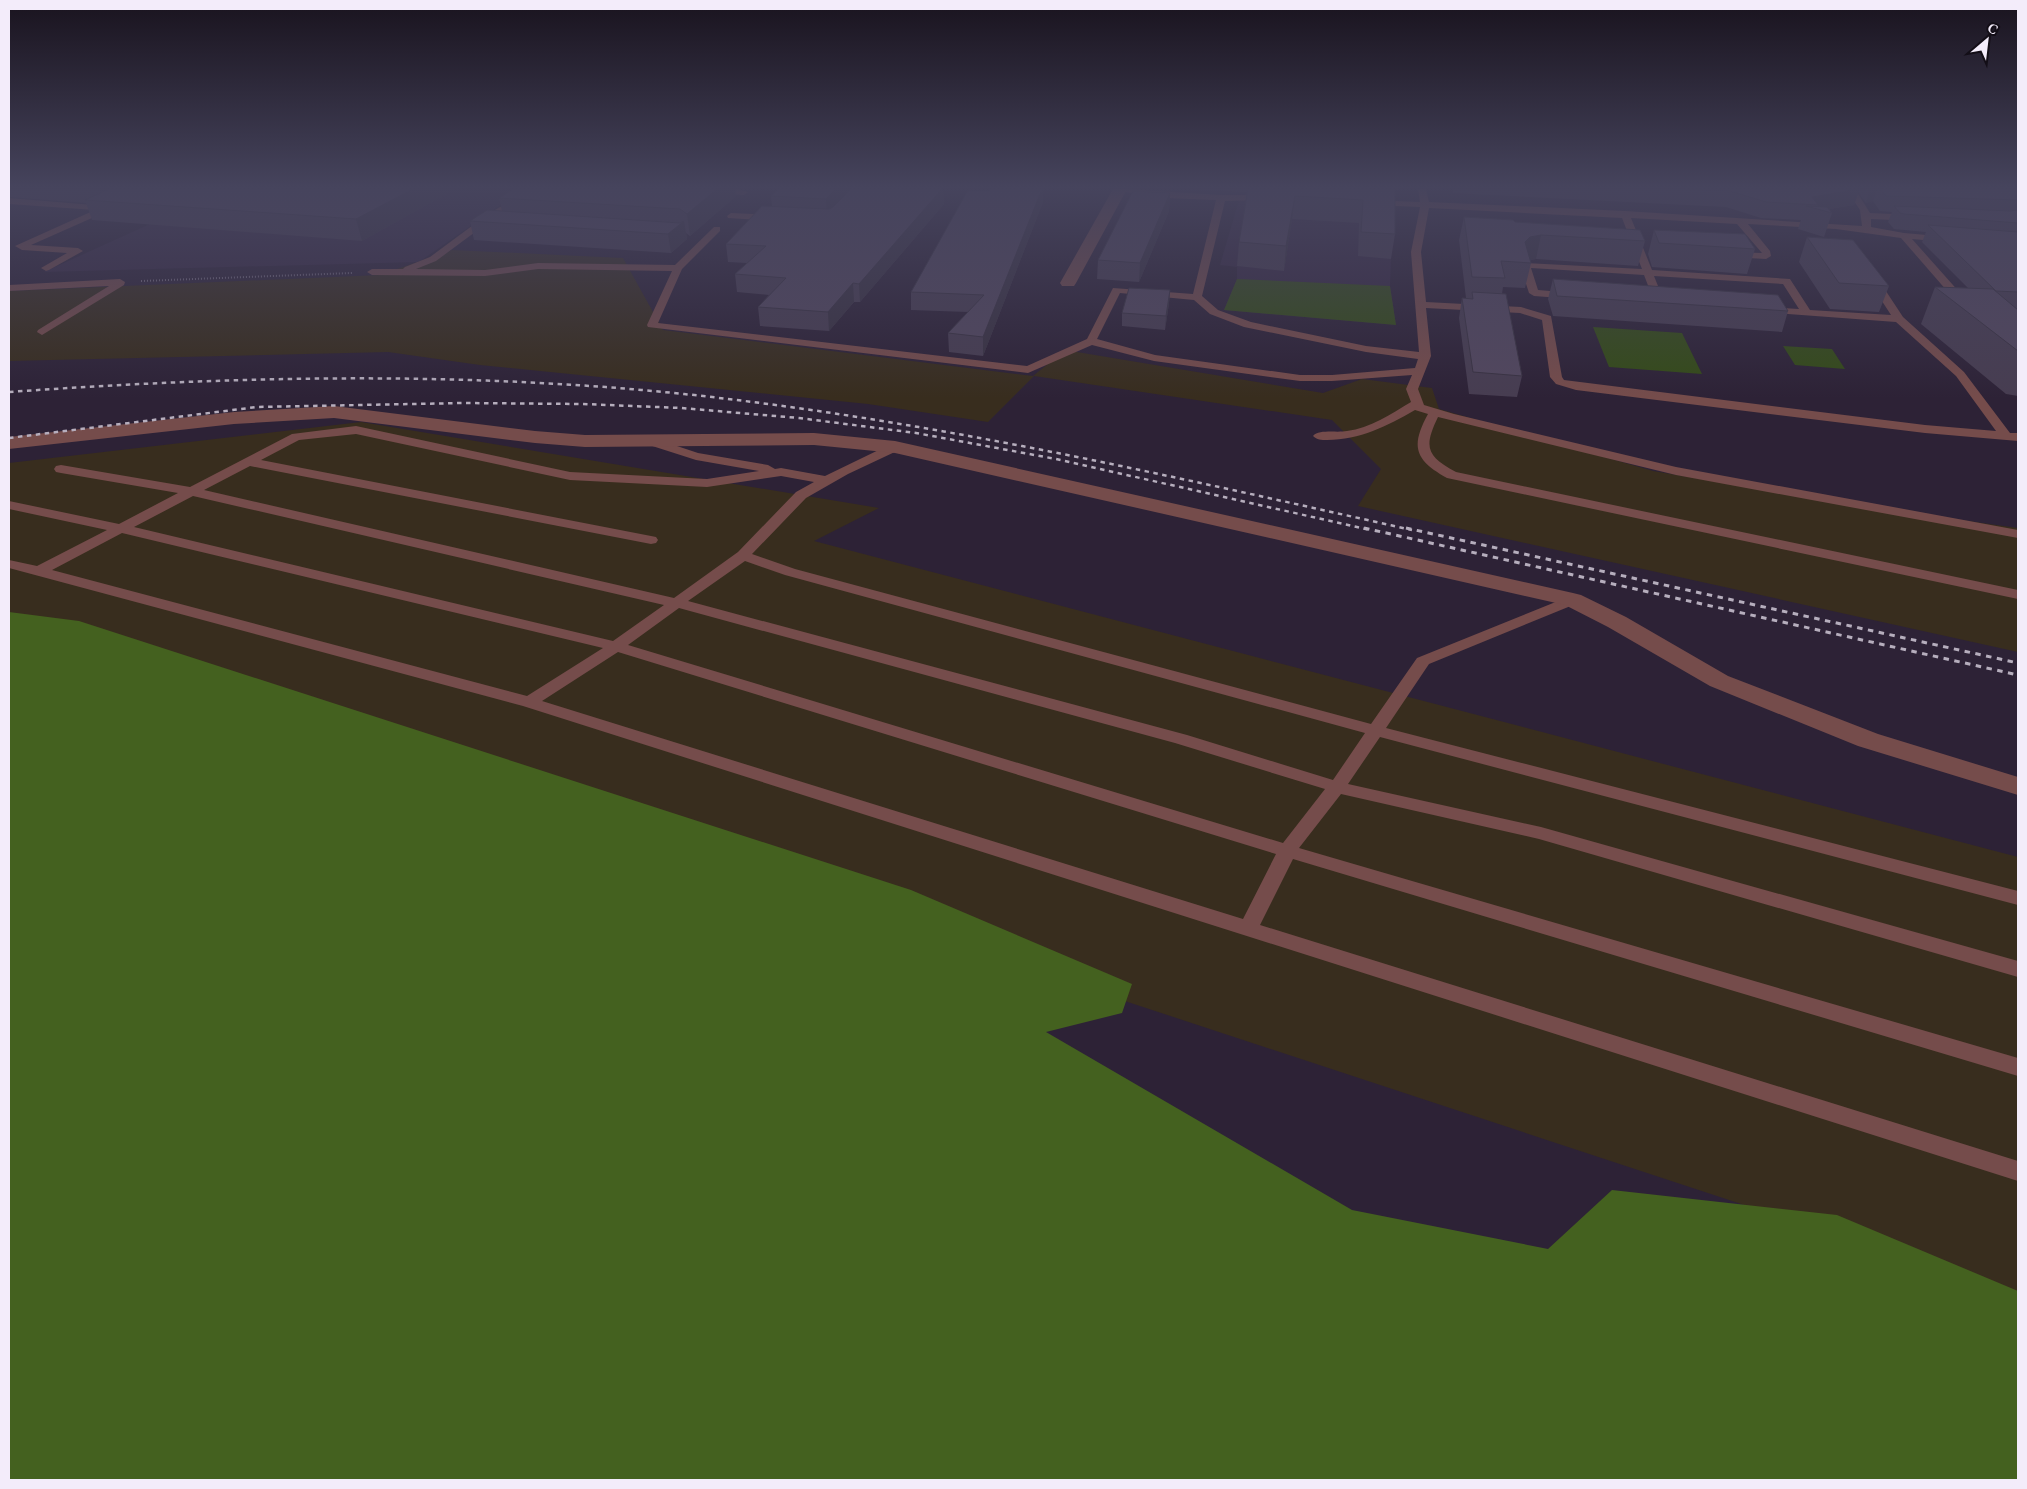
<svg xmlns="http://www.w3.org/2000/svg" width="2027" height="1489" viewBox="0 0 2027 1489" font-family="Spectral,serif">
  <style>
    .built { fill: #372943 }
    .industrial { fill: #382d1e }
    .green { fill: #344b17 }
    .forest { fill: #44611f }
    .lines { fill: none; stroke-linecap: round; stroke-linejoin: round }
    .path { stroke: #7b7183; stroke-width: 2; stroke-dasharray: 1 2; stroke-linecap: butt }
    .service { fill: #754c4b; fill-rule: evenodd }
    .minor { fill: #754c4b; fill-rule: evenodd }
    .rail-far1 { stroke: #b6aebd; stroke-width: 2.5; stroke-dasharray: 4.5 4.5; stroke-linecap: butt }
    .rail { stroke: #b6aebd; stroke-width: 3; stroke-dasharray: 5.5 5.5; stroke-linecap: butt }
    .wall { fill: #473d51 }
    .shaded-wall { fill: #393242 }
    .building { fill: #52475e; stroke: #393242 }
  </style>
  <rect width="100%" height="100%" fill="#2d2236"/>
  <!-- built -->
  <path class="built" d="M213 189H523L419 262 44 272 225 190Z
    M1239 200 1388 208 1391 259 1390 286 1396 325 1224 310 1237 279V267L1220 265Z"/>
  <!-- industrial -->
  <path class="industrial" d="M452 250 623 258 663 330 1033 376 1065 350 1323 393 1362 379 1432 388 1439 409 1653 471 1875 508 2018 528V652L1358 506 1381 469 1332 420 1034 376 988 422 868 404 480 365 388 352 9 361V291L380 275Z
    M361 422 879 508 814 541 2018 857V1295L578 821 9 647V463Z"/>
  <!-- green -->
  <path class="green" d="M1237 279 1390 286 1396 325 1224 310Z
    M1593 327 1682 333 1702 374 1609 367Z
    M1783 346 1832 349 1845 369 1795 365Z"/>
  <!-- forest -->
  <path class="forest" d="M9 612 79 621 911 890 1132 984 1122 1013 1046 1032 1352 1210 1548 1249 1612 1190 1837 1215 2018 1291V1480H9Z"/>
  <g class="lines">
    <!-- path -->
    <path class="path" d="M141 281 352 273"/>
    <!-- service -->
    <path class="service" d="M137 189H148L110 210 31 245 78 248 83 251 49 270 46 271 41 268 67 253 22 250 15 246 95 210 9 204V198L105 206Z
      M531 189H541L494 218 436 261 416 269 485 270 538 263 675 265 714 227H720V231L682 269 658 323 1027 366 1087 339 1113 288 1193 294 1216 200 1165 198 1126 192 1122 189 1221 195H1273V199L1270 200 1225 201 1202 296 1218 310 1251 322 1366 346 1419 352 1411 252 1420 207 1371 205 1367 202 1368 200 1420 202 1418 189H1426L1429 202 1625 211 1862 226 1860 210 1846 189H1855L1870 213 1914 215 1919 218 1914 221 1871 219V227L1904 233 1949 237 1951 239 1946 242 1912 239 1969 303 1970 305 1969 307H1961L1901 238 1836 229 1748 224 1770 251 1771 256 1766 259 1730 257 1725 254 1727 252 1762 253 1737 224 1631 218 1652 270 1790 279 1810 310 1891 315 1867 278 1872 275 1876 276 1903 317 1964 372 2010 433H2018V441L1925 433 1576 390 1556 384 1550 377 1542 320 1520 313 1426 308 1431 356 1418 389 1424 405 1454 414 1676 467 2018 530V538L1676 475 1438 417C1423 448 1427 456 1456 472L2018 590V599L1447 478C1415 460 1410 447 1428 414L1415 410C1387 426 1360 440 1327 440 1321 440 1317 440 1313 436 1319 429 1337 433 1347 431 1370 428 1391 414 1411 402L1406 389 1412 375 1332 381H1300L1154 361 1092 345 1028 373 648 327 647 325 672 271 538 269 485 276 372 275 367 272 372 269H403L405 267 430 257 488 214ZM1429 208 1622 218 1642 269 1525 263 1521 268 1529 293 1534 296 1574 299 1579 296 1574 293 1538 290 1531 268 1644 275 1654 301 1659 304 1664 301 1654 276 1783 284 1799 309 1764 307 1760 308 1759 310 1760 312 1896 322 1956 376 1996 431 1925 425 1564 380 1562 377 1551 316 1521 307 1426 302 1421 252ZM1120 293 1194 300 1210 314 1244 327 1366 352 1418 359 1415 368 1332 375H1300L1155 355 1097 339Z
      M686 189H738L748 192 744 195 690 192Z
      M731 213 775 215 780 218 775 221 728 218 727 216Z
      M120 279 125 282 124 285 42 335 37 332 38 330 109 286 9 291V285Z
      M356 426 570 472 707 479 759 471 696 460 646 444 644 441 650 437 698 453 768 465 775 469 781 468 825 476 891 444H899L901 447 899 450 848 474 806 498 752 554 795 569 1371 724 1417 658 1568 597H1578L1581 600 1578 603 1429 664 1386 728 2018 891V905L1380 737 1348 784 1541 827 2018 961V977L1539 839 1341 794 1299 848 2018 1058V1076L1293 859 1260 925 2018 1161V1181L523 706 9 568V560L37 566 107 530 9 509V501L119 524 178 493 61 473 56 472 54 469 56 466 61 465 190 487 292 434ZM356 434 570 480 707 487 781 476 814 482 796 492 738 552 674 598 204 490 250 466 651 544 656 543 658 540 656 537 651 536 261 460 299 440ZM193 496 664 605 613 641 134 527ZM122 533 603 648 527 696 52 570ZM745 561 785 575 1365 733 1333 780 1187 735 688 601ZM679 608 1175 743 1325 789 1283 843 628 645ZM618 652 1276 854 1243 919 542 701Z"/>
    <!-- minor -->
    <path class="minor" d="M1113 189H1127L1076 283 1074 286H1062L1060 283Z
      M334 406 535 431 585 435 814 433 895 441 1573 593 1581 595 1626 617 1728 676 1878 734 2018 777V795L1858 746 1710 686 1608 627 1565 605 895 453 814 445 585 447 535 443 334 418 234 424 9 449V437L234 412Z"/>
    <!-- rail-far1 -->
    <path class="rail-far1" d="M9 392C233 376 460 371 684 394 931 420 1170 476 1412 530
      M9 438 257 407 463 403 583 404 681 408 799 418 916 433 1056 459 1370 530"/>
    <!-- rail -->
    <path class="rail" d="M1364 528 2018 675
      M1406 528 2018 663"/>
  </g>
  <!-- wall -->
  <path class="wall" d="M9 189H455L362 241 92 220 86 203 9 197Z
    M513 189H735L736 196 690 236 686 233 687 239 671 253 474 240 470 221 502 211 499 198Z
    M778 189H943L944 204 860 302H854L829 331 760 326 758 307 769 295 737 292 735 274 747 263 728 262 726 244 772 206 771 196Z
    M990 189H1043V202L983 356 949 352 948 333 968 312 911 310V292Z
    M1192 189H1395V234L1391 259 1358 256 1359 223 1292 219 1284 271 1237 266 1239 242 1247 192Z
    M1453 189H2018V396L2006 394 1921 324 1935 287 1968 288 1922 242 1926 232 1894 229 1888 222 1892 212 1880 211 1873 201 1866 203 1858 192 1854 205 1829 209 1832 213 1824 237 1798 229 1801 220 1761 218 1726 207 1453 193Z
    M1170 193 1169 211 1139 282 1097 279 1098 260Z
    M1464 217 1515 222 1645 241 1638 266 1536 259 1530 260 1531 263 1525 288 1503 287 1502 294 1522 376 1517 397 1469 394 1459 318 1462 298H1466L1459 240Z
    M1654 230 1755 249 1747 274 1652 267 1648 254Z
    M1807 237 1889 286 1879 312 1830 309 1799 262Z
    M1553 279 1788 311 1782 332 1553 316 1548 299Z
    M1170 290 1169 303 1165 330 1122 326V313Z"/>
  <!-- shaded-wall -->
  <path class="shaded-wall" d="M99 189H117L103 201Z
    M413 189H455L362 241 356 219Z
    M717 189H735L736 196 690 236 687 214Z
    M836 189H853L827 216 826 199Z
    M942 189H943L944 204 860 302 859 284Z
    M1042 189H1043V202L983 356V337Z
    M1860 189 1854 205 1823 210 1817 209 1818 205 1812 197Z
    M1870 189H1877L1873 201 1866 203Z
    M1170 193 1169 211 1139 282 1140 263Z
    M1295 196 1292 219 1284 271 1286 246Z
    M684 221 687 239 671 253 668 234Z
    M1541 235 1536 259 1525 261V242L1530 237Z
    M853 283 854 302 829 331 828 312Z
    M1170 290 1169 303 1165 330 1166 316Z"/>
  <!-- building -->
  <path class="building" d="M109 189H413L356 219 85 200Z
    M513 189H717L687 214 680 209 499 198Z
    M778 189H836L826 199 771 196Z
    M851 189H942L859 284 853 283 828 312 758 307 786 278 735 274 766 246 726 244 762 206 829 209 833 207Z
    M990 189H1042L983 337 948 333 984 295 911 292 968 190 989 191Z
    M1248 189H1395V234L1361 232 1363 200 1295 196 1286 246 1239 242Z
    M1685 189H1859L1812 197 1818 205 1766 202 1730 191Z
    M1881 189H2018V200L1886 196Z
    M1133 191 1170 193 1140 263 1098 260Z
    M1806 206 1827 207 1832 213Z
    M1894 206 2010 211 2018 210V223L1904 214 1900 213Z
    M487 210 680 223 684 221 668 234 470 221Z
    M1464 217 1513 220 1515 222 1640 230 1645 241 1541 235 1530 237 1525 242 1531 263 1501 261 1505 278 1472 277Z
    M1928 225 2018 232V292L1996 291Z
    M1654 230 1745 234 1755 249 1659 243Z
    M1807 237 1853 240 1889 286 1839 283Z
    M1553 279 1778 295 1788 311 1557 296Z
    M1935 287 1993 289 2018 310V351Z
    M1129 288 1170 290 1166 316 1122 313Z
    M1472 292 1506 294 1522 376 1473 372 1462 298 1473 299Z"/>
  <!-- sky -->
  <linearGradient id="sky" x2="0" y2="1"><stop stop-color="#19131e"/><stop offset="0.47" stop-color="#46445d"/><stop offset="1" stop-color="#46445d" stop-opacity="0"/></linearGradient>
  <rect width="2027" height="398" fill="url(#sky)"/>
  <!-- border -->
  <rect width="2027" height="1489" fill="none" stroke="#f3ecfa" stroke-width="20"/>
  <!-- north arrow -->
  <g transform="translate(1987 40) rotate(28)" stroke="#130e17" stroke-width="4" paint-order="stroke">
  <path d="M0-4L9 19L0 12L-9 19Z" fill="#f3ecfa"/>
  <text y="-8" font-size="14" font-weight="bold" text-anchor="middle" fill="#f3ecfa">С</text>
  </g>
</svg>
